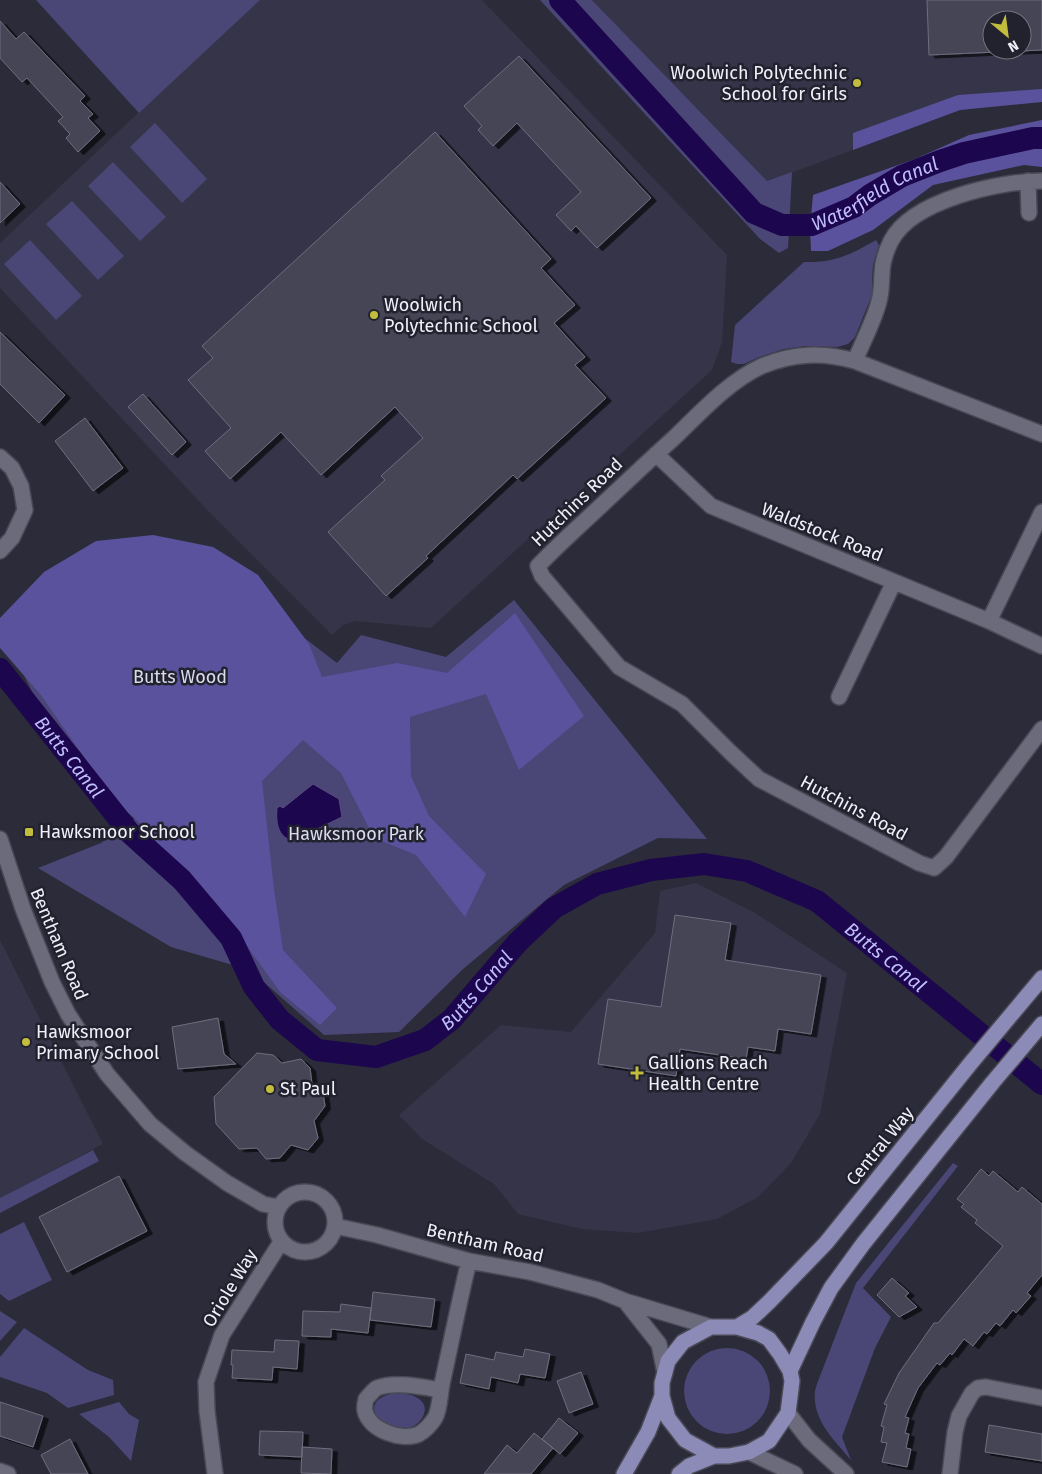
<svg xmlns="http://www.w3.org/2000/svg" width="1042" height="1474" viewBox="0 0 1042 1474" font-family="'Fira Sans',sans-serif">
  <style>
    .built { fill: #353449; fill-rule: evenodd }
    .green { fill: #4a4676 }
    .forest { fill: #5a529d }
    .water { fill: #1c064d; stroke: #5c4c81 }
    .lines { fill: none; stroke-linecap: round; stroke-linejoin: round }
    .canal { stroke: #1c064d; stroke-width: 22 }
    .building { fill: #454554; stroke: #6e6e7f; fill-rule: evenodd; filter: url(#shadow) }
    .minor-casing { stroke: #494955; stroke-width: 18 }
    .major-casing { stroke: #494955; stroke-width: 18 }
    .minor { stroke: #6c6b7c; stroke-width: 15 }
    .major { stroke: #8c8ab7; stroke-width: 15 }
    .poi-dot { fill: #c3bd3e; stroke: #22222f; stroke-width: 2 }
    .labels { text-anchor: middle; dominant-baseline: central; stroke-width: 5; stroke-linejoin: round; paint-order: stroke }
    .poi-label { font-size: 18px; fill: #f1f0fa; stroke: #22222f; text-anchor: start }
    .street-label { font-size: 18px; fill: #f1f0fa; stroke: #22222f }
    .park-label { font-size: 18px; fill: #dbdbf0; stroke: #22222f }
    .water-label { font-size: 19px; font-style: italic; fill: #c1befd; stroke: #22222f }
  </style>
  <defs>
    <filter id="shadow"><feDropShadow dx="5.5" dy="3" stdDeviation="0" flood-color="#0009"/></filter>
  </defs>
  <rect width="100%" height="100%" fill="#2c2b3a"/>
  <!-- built -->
  <path class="built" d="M99 0H482L727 255 722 342 712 370 431 628 355 621 343 625 332 635 211 514 0 288V243L173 80Z
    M592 0H1042V102L960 110 767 182ZM992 20H1022V50H992Z
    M696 883 755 913 847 973 820 1114 791 1163 758 1197 717 1219 638 1233 582 1229 518 1214 494 1184 422 1139 399 1115 501 1025 571 1032 655 933 660 891Z
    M0 940 103 1144 0 1198Z"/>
  <!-- green -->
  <path class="green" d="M36 0H260L139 113Z
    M540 0H592L767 181 792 172 788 248 779 253 760 239Z
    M155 123 207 179 182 203 130 147Z
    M113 162 166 217 140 241 88 186Z
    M72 201 124 256 98 280 46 224Z
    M30 240 82 296 56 320 4 264Z
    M876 240 879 245 873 265 872 280V295L855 337 848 344 837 347 805 346 784 349 759 357 744 364H737L731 362 735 325 804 262C834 263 850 255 876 240Z
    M238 587 337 663 361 635 446 657 514 600 707 839 658 838 564 885 463 969 399 1032 324 1035 250 970 171 947 38 868 101 843 142 813 44 716 8 643Z
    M93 1150 99 1161 0 1213V1198Z
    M953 1163 958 1166 863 1288 891 1317 875 1348 842 1437 851 1460C834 1440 812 1420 815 1391 816 1386 818 1381 820 1376L856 1283Z
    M24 1222 52 1280 9 1301 0 1294V1234Z
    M0 1311 17 1322 0 1341Z
    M24 1328 88 1370 113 1380 114 1395 68 1408 47 1393 0 1377V1357Z
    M684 1391a43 43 0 1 1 86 0a43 43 0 1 1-86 0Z
    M400 1393C407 1394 414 1395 419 1399 432 1408 421 1425 409 1428 376 1435 355 1395 400 1393Z
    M119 1402 129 1414 139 1420 131 1461 109 1437 79 1414Z"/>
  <!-- forest -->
  <path class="forest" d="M1042 89V102L960 110 853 150V133L958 95Z
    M1042 120V167L1024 165 933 185 873 230 828 251H811L810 228 813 195 915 159 969 135Z
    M153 535 213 547 258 575 309 644 322 677 397 663 447 673 515 613 584 716 519 770 486 694 410 717 411 776 429 816 486 874 465 917 416 855 374 838 341 773 303 740 262 781 274 889 283 950 337 1008 320 1025 280 992 216 903 167 857 147 829 115 802 41 695 0 648V618L44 572 96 541Z"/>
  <!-- water -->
  <path class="water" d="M313 784 339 799 342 817 292 841C277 836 276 822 277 808L280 806 283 808Z"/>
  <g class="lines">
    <!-- canal -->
    <g class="canal">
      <path id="s1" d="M560 0 754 213 782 225H812L854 207 870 195 902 176 940 161 964 153 1033 138H1042"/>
      <path id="s2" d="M0 669 130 833 182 880 231 938 254 987 280 1020 317 1050 376 1057 425 1040 452 1019 518 942 554 908 597 884 651 870 704 864 747 871 817 901 1042 1084"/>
    </g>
  </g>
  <!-- building -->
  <path class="building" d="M927 0H1042V50L929 55ZM992 20H1022V50H992Z
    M0 21 16 39 24 32 85 96 80 101 93 114 88 118 100 131 78 152 66 138 70 134 58 121 63 117 27 78 22 82 0 58Z
    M519 56 651 198 597 248 576 226 571 231 556 215 581 192 517 123 493 146 478 130 482 126 464 106Z
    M435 132 551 259 541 268 575 305 554 323 585 357 575 365 606 398 517 479 513 475 426 556 428 558 386 596 328 532 385 480 381 476 423 438 395 407 321 475 281 432 230 479 205 451 231 428 188 380 213 358 202 346Z
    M0 182 20 204 0 223Z
    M0 332 65 395 39 423 0 384Z
    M143 394 186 442 172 455 128 407Z
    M85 418 123 468 93 491 55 441Z
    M675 915 731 923 725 960 821 975 811 1034 778 1029 775 1051 748 1047 746 1059 680 1049 676 1076 598 1064 608 999 661 1007Z
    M218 1018 224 1054 236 1064 178 1069 172 1027Z
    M257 1053 273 1055 282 1063 301 1059 310 1068 312 1084 323 1093 325 1106 314 1121 318 1138 308 1150 291 1145 280 1158 266 1159 257 1148 239 1149 216 1124 214 1097Z
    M981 1169 989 1176 993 1171 1018 1192 1022 1187 1042 1204V1275L1027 1293 1031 1296 1016 1313 1013 1310 1000 1326 996 1323 987 1334 984 1332 973 1346 964 1339 952 1355 950 1353 940 1365 937 1363 918 1388 905 1417 909 1418 905 1433 909 1434 906 1448 911 1449 907 1467 882 1462 887 1443 881 1442 884 1427 881 1426 887 1405 884 1404 899 1373 934 1323H938L1003 1246 975 1223 977 1220 961 1207 964 1204 957 1199Z
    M119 1176 147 1231 67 1272 39 1217Z
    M892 1278 909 1293 905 1296 917 1307 899 1317 877 1295Z
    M373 1292 435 1299 431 1327 370 1320Z
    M341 1304 371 1308 368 1333 331 1329V1337L302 1336 303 1311 340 1312Z
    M275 1340 299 1341 297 1369 273 1367 272 1380 232 1378 233 1365H231L232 1350 274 1352Z
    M525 1349 550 1354 545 1378 520 1374 518 1383 491 1377 489 1389 460 1383 466 1354 494 1360 496 1352 523 1357Z
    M581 1372 593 1404 569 1413 557 1381Z
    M0 1402 43 1416 33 1447 0 1436Z
    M559 1418 578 1433 560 1454 542 1439Z
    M989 1425 1042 1434V1461L985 1452Z
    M260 1431 303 1432 302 1457 259 1455Z
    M534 1433 553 1448 531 1474H484L507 1445 517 1453Z
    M70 1439 88 1474H51L41 1455Z
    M302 1447 332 1449 331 1474 301 1473Z"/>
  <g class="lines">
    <defs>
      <path id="minor" d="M1028 181 1029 213
        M1042 181C1000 181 912 200 891 241 886 251 882 263 882 274 881 283 882 291 879 301 875 319 862 343 855 361 822 352 794 353 762 366 729 381 700 413 674 438 646 463 618 490 590 516 573 532 555 548 538 566L542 576 619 667 682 704 730 752 759 779 919 863 934 868 946 857 1042 729
        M855 361 1042 434
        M656 454 711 506 989 621 1042 512
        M0 457 12 468 21 486 25 510 12 538 0 551
        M989 621 1042 646
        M839 697 894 582
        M0 839 23 909 52 982 68 1014 107 1074 150 1124 185 1153 227 1183 263 1204 278 1207
        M275 1222a30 30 0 1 1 60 0a30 30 0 1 1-60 0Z
        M335 1226 377 1235 469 1261 530 1272 598 1290 625 1301 711 1327
        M625 1301 659 1344 665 1373
        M440 1390C423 1387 394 1381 377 1388 373 1390 369 1396 366 1399 365 1403 364 1407 365 1411 369 1430 402 1442 419 1434 426 1430 431 1424 435 1418 440 1409 440 1394 442 1384 451 1343 459 1302 469 1261
        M788 1413 809 1440 846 1474
        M749 1452 795 1474
        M0 1471 8 1474
        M215 1474 207 1411 206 1382 222 1335 281 1242
        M950 1474 955 1432 959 1416 972 1393 978 1388 986 1387 1042 1398"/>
      <path id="major" d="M737 1327 752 1318 769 1302 826 1243 970 1064 1042 978
        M790 1371 813 1322 831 1288 863 1244 993 1082 1042 1024
        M624 1474 648 1432 662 1396
        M679 1474 689 1466 714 1456H729L749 1452 769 1441 788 1413 792 1381 790 1371 780 1354 769 1339 758 1333 737 1327H711L683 1342 668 1361 662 1383V1396L668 1418 685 1440 714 1456"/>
    </defs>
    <!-- minor casing -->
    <use href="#minor" class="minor-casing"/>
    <!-- major casing -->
    <use href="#major" class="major-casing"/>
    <!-- minor -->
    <use href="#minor" class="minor"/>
    <!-- major -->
    <use href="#major" class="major"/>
  </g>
  <!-- markers -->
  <g class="poi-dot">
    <circle cx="857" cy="83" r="5"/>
    <circle cx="374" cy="315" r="5"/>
    <rect x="24" y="827" width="10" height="10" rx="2.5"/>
    <circle cx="26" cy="1042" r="5"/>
    <path d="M634.5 1065.5h5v5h5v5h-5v5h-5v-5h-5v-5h5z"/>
    <circle cx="270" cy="1089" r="5"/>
  </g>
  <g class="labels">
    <!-- poi labels -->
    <g class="poi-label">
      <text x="847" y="73" text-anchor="end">Woolwich Polytechnic<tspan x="847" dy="21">School for Girls</tspan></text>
      <text x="384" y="305">Woolwich<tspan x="384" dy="21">Polytechnic School</tspan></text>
      <text x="39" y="832">Hawksmoor School</text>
      <text x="36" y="1032">Hawksmoor<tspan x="36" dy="21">Primary School</tspan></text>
      <text x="648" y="1063">Gallions Reach<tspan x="648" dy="21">Health Centre</tspan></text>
      <text x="280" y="1089">St Paul</text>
    </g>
    <!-- street labels -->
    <g class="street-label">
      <text transform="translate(577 502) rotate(-44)">Hutchins Road</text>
      <text transform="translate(822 532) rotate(22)">Waldstock Road</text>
      <text transform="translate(854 808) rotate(28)">Hutchins Road</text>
      <text transform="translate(59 944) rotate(67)">Bentham Road</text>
      <text transform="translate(880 1146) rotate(-51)">Central Way</text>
      <text transform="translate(485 1243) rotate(13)">Bentham Road</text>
      <text transform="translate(230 1288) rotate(-59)">Oriole Way</text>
    </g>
    <!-- park labels -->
    <g class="park-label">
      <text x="180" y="677">Butts Wood</text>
      <text x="356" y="834">Hawksmoor Park</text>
    </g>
    <!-- water labels -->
    <g class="water-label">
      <text stroke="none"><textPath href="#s1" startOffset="419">Waterfield Canal</textPath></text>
      <text stroke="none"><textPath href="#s2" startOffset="112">Butts Canal</textPath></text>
      <text stroke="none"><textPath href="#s2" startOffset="1162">Butts Canal</textPath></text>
      <text stroke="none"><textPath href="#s2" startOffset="682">Butts Canal</textPath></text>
    </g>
  </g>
  <!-- north arrow -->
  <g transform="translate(1007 35) rotate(151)"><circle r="24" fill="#22222f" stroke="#757480"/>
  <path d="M0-4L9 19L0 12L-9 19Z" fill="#c3bd3e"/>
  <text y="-8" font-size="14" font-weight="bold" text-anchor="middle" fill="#f1f0fa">N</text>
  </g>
</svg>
